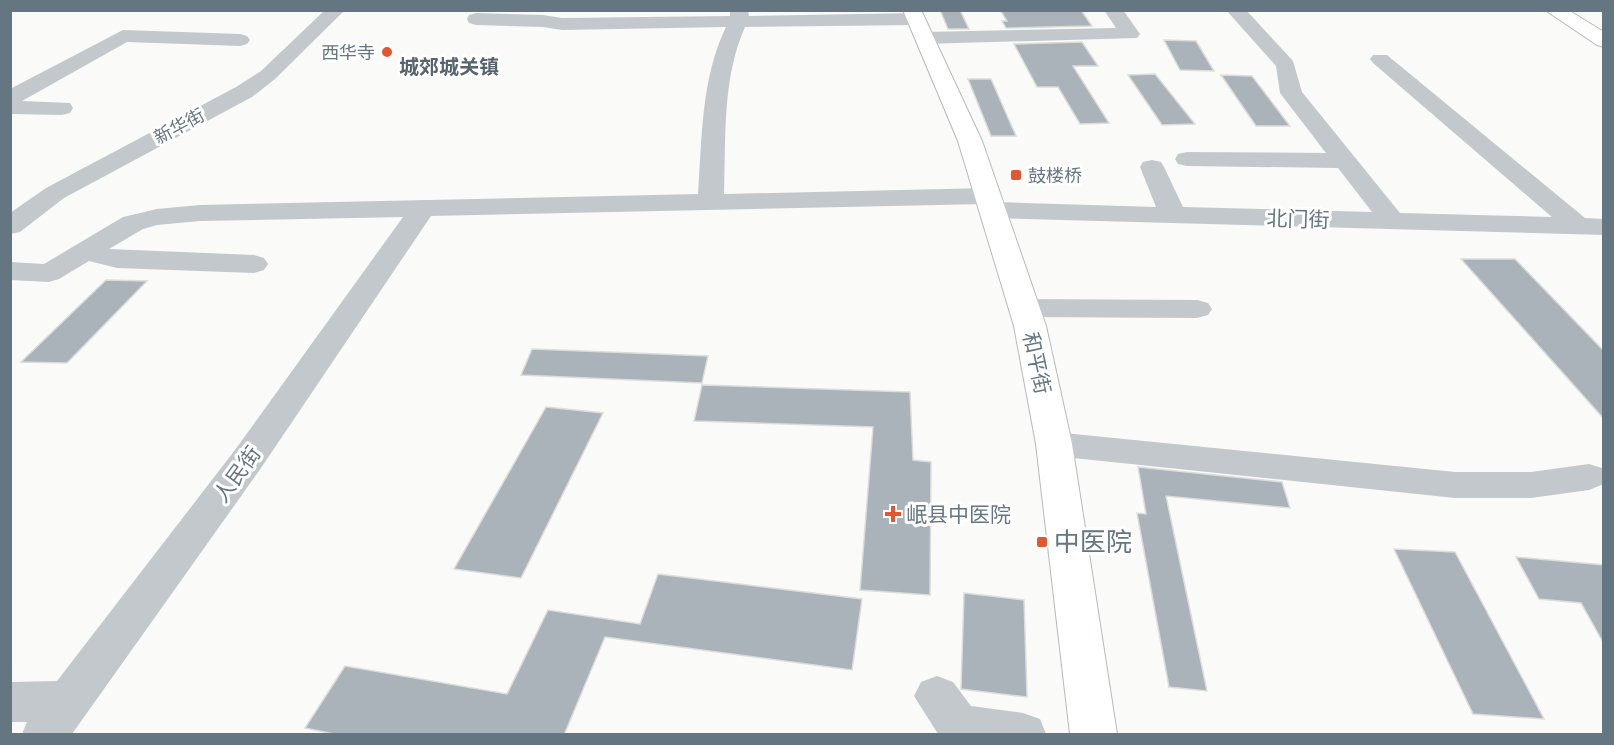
<svg xmlns="http://www.w3.org/2000/svg" width="1614" height="745" viewBox="0 0 1614 745" font-family="'Work Sans','Noto Sans SC',sans-serif">
  <style>
    .building { fill: #aab3b9; stroke: #dcdcda; stroke-width: 1.5 }
    .lines { fill: none; stroke-linecap: round; stroke-linejoin: round }
    .major-casing { stroke: #b5babe; stroke-width: 2 }
    .minor { fill: #c3c8cc; fill-rule: evenodd }
    .major { fill: #fff; fill-rule: evenodd }
    .poi-dot { fill: #e4572e; stroke: #fff; stroke-width: 2 }
    .labels { text-anchor: middle; dominant-baseline: central; stroke-width: 6; stroke-linejoin: round; paint-order: stroke }
    .far-poi-label { font-size: 18px; fill: #657683; stroke: #fff; text-anchor: end }
    .far-street-label { font-size: 18px; fill: #657683; stroke: #fff }
    .far-quarter-label { font-size: 20px; font-weight: bold; fill: #57646e; stroke: #fff }
    .street-label { font-size: 21px; fill: #657683; stroke: #fff }
    .poi-label { font-size: 21px; fill: #657683; stroke: #fff; text-anchor: start }
    .near-poi-label { font-size: 26px; fill: #657683; stroke: #fff; text-anchor: start }
  </style>
  <rect width="100%" height="100%" fill="#fafaf8"/>
  <!-- building -->
  <path class="building" d="M940 10H960L969 29H948Z
    M1000 10H1081L1092 26 1006 28 1002 21H1007Z
    M1164 40 1196 41 1214 71 1180 70Z
    M1082 42 1098 66H1073L1109 123 1080 124 1058 87H1037L1014 44Z
    M1155 74 1195 124 1162 125 1128 75Z
    M1221 75 1252 76 1290 126H1256Z
    M968 79H991L1016 136H991Z
    M1461 259H1515L1604 351V419Z
    M106 280 147 281 67 363 21 362Z
    M532 349 708 356 702 383 521 375Z
    M702 385 910 392 913 460 931 462 930 595 860 590 873 427 694 421Z
    M546 407 603 413 521 578 454 569Z
    M1138 467 1282 482 1290 508 1166 496 1207 691 1169 687 1137 513 1146 514Z
    M1394 549 1455 552 1544 719 1473 714Z
    M1516 557 1604 565V644L1581 603 1539 599Z
    M658 574 862 599 852 670 605 637 564 735H339L305 728 345 666 507 694 548 610 640 624Z
    M964 593 1024 600 1027 697 961 689Z"/>
  <g class="lines">
    <defs>
      <path id="major" d="M903 10H921L982 141 1046 326 1072 444 1117 734H1070L1036 444 1014 326 958 141Z
        M1545 10H1568L1604 32V47L1597 45Z"/>
    </defs>
    <!-- major casing -->
    <use href="#major" class="major-casing"/>
    <!-- minor -->
    <path class="minor" d="M325 10H345L275 79 252 97 64 198 20 232 10 234V213L46 188 236 87 261 71Z
      M730 10H748L749 16 916 13 923 15 925 19 923 23 916 25 745 27C722 78 726 139 724 194L988 188 997 190 1001 196 995 202 1156 207 1140 167 1143 162 1152 160 1161 162 1164 167 1183 207 1372 212 1338 168 1187 166 1178 164 1175 159 1178 154 1187 152 1326 153 1280 93 1276 66 1226 10H1246L1293 61 1302 92 1400 213 1552 217 1373 63 1370 59 1373 55H1387L1585 218 1604 219V235L992 218 983 216 979 210 985 204 431 216 261 468 72 734H22L27 722H10V682L57 681 235 450 403 217 200 221 157 225 143 229 109 249 254 255 264 258 268 264 264 270 254 273 117 268 89 261 59 279 49 282 10 280V262L44 264 123 217 157 209 200 205 698 194C702 139 701 78 726 27L562 30 543 27 476 25 469 23 467 19 469 15 476 13 543 15 562 18 730 16Z
      M1104 10H1123L1140 34 1137 38 924 44 917 42 914 38 917 34 924 32 1116 28Z
      M123 30 240 34 247 36 250 40 247 44 240 46 127 42 22 101 70 103 73 108 70 113 62 115 10 114V89Z
      M1024 299 1197 300 1208 303 1212 309 1208 315 1197 318 1024 317 1013 314 1009 308 1013 302Z
      M1054 432 1455 472H1531L1589 464 1602 468 1604 484 1589 490 1531 498H1455L1054 456 1041 453 1036 444 1041 435Z
      M937 676 953 682 971 706 1023 713 1040 719 1046 734H938L914 696 921 682Z"/>
    <!-- major -->
    <use href="#major" class="major"/>
  </g>
  <!-- markers -->
  <g class="poi-dot">
    <circle cx="387" cy="52" r="6"/>
    <rect x="1010" y="169" width="12" height="12" rx="3"/>
    <path d="M890 505h6v6h6v6h-6v6h-6v-6h-6v-6h6z"/>
    <rect x="1036" y="536" width="12" height="12" rx="3"/>
  </g>
  <g class="labels">
    <!-- far-poi labels -->
    <g class="far-poi-label">
      <text x="375" y="52">西华寺</text>
      <text x="1028" y="175" text-anchor="start">鼓楼桥</text>
    </g>
    <!-- far-street labels -->
    <g class="far-street-label">
      <text transform="translate(179 126) rotate(-28)">新华街</text>
    </g>
    <!-- far-quarter labels -->
    <g class="far-quarter-label">
      <text x="449" y="67">城郊城关镇</text>
    </g>
    <!-- street labels -->
    <g class="street-label">
      <text transform="translate(1298 219) rotate(2)">北门街</text>
      <text transform="translate(1037 363) rotate(78)">和平街</text>
      <text transform="translate(237 474) rotate(-54)">人民街</text>
    </g>
    <!-- poi labels -->
    <g class="poi-label">
      <text x="906" y="514">岷县中医院</text>
    </g>
    <!-- near-poi labels -->
    <g class="near-poi-label">
      <text x="1054" y="542">中医院</text>
    </g>
  </g>
  <!-- border -->
  <rect width="1614" height="745" fill="none" stroke="#657683" stroke-width="24"/>
</svg>
